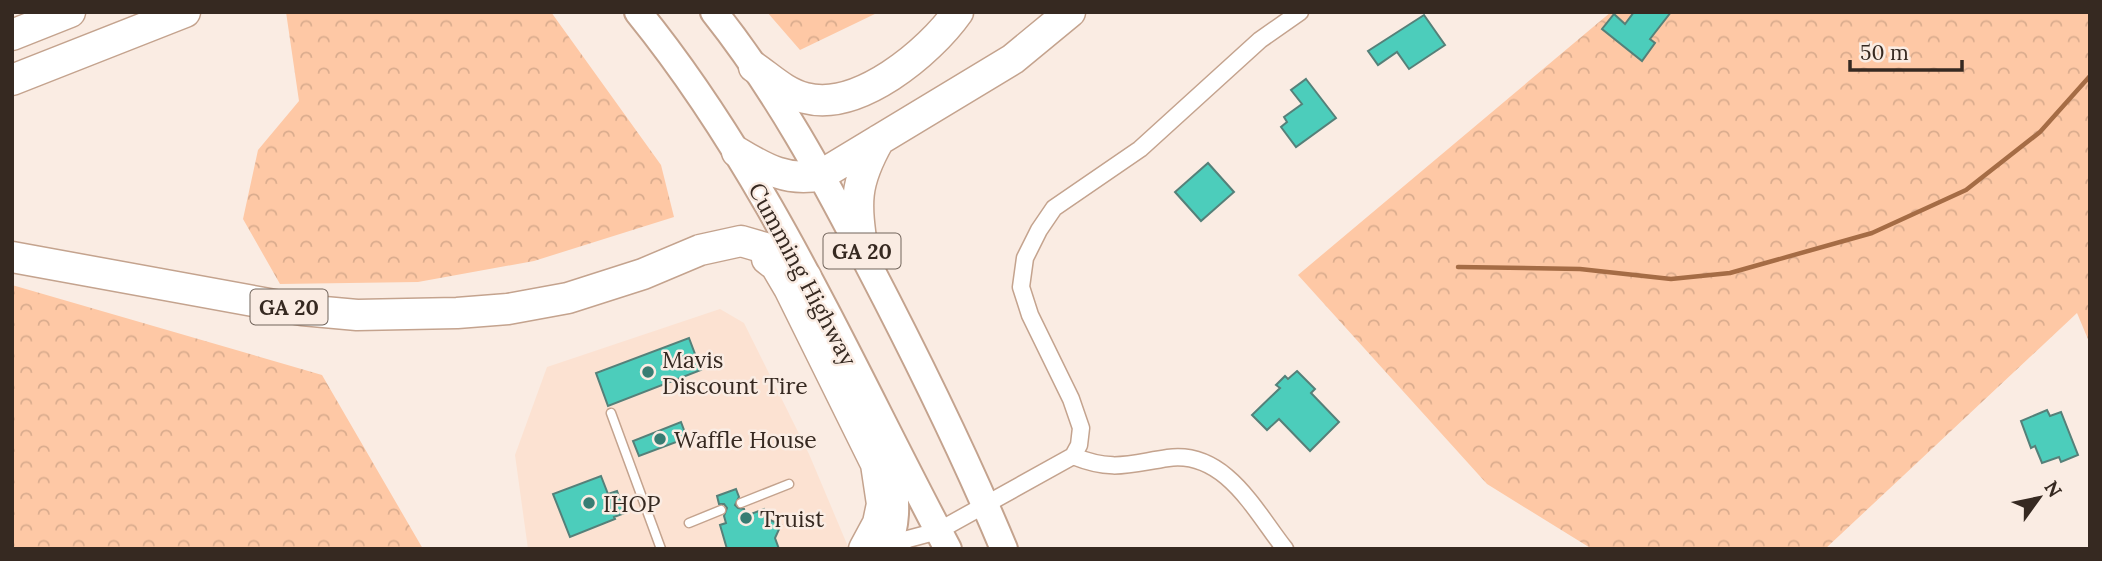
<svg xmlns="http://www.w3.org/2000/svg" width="2102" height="561" viewBox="0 0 2102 561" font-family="Lora,serif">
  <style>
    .built { fill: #fce2d2 }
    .forest { fill: url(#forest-crowns) }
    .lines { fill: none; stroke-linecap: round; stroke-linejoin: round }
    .stream { stroke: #a56c45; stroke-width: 4.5 }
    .building { fill: #4ccdbb; stroke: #558079; stroke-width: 2 }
    .lane-casing { stroke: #c4a38e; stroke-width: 11 }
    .street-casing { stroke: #c4a38e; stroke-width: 19 }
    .primary-casing { stroke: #c4a38e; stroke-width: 30 }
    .highway-casing { stroke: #c4a38e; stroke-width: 33 }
    .lane { stroke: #fff; stroke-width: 8 }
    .street { stroke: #fff; stroke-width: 16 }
    .primary { stroke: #fff; stroke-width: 26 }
    .highway { stroke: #fff; stroke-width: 30 }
    .poi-dot { fill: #387d73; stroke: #faece3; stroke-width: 2.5 }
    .labels { text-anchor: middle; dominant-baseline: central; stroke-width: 5; stroke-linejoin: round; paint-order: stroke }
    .shield { fill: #faece3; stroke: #71645b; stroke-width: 2 }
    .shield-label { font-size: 21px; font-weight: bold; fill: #362921 }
    .street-label { font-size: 23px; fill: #362921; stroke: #faece3 }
    .poi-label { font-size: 23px; fill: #362921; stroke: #faece3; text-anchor: start }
  </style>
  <defs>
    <pattern id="forest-crowns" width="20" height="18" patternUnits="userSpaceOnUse" patternTransform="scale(1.75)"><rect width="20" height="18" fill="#fec8a5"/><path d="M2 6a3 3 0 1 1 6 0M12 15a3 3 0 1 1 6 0" fill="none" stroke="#daac8e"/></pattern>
  </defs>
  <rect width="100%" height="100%" fill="#faece3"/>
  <!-- built -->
  <path class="built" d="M720 309 744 323 809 454 849 549H528L515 455 547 367Z"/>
  <!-- forest -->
  <path class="forest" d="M286 12H551L661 165 674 217 534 261 418 282 280 284 243 219 258 150 299 101Z
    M767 12H879L800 50Z
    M1611 12H2090V344L2077 313 1825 549H1592L1487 484 1298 275Z
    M12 285 322 375 423 549H12Z"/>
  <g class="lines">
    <!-- stream -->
    <path class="stream" d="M1458 267 1580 269 1671 279 1730 273 1872 233 1966 190 2040 132 2090 76"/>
  </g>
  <!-- building -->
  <path class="building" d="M1634 12H1671L1650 39 1655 43 1642 61 1602 29 1614 14 1625 24Z
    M1424 15 1445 45 1409 69 1397 52 1378 65 1368 51Z
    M1306 79 1336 118 1296 147 1281 127 1287 122 1284 117 1302 104 1291 90Z
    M1208 163 1234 192 1201 221 1175 192Z
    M689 338 701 370 608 406 596 373Z
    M1297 371 1315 389 1311 393 1339 422 1310 451 1279 419 1267 430 1252 415 1280 388 1276 385 1285 376 1288 379Z
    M2047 410 2050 416 2061 412 2078 455 2061 462 2059 457 2042 463 2035 446 2031 448 2021 421Z
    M681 422 687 438 639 456 633 441Z
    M601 476 608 494 617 491 625 513 614 517 615 519 570 537 553 494Z
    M736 489 739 497 735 505 738 508 744 509 746 516 764 509 768 519 781 525 775 538 779 549H727L720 525 726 523 724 516 727 508 724 504H719L717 496Z"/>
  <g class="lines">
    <defs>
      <path id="lane" d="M611 413 661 549
        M741 503 789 484
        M689 523 721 510"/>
      <path id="street" d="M1073 456C1113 472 1128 464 1168 458 1225 450 1255 511 1285 549
        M892 549 908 539 938 531 1073 456 1079 445 1081 428 1071 399 1030 315 1021 287 1025 258 1039 230 1054 208 1140 149 1260 40 1300 12"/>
      <path id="primary" d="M638 12C768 172 851 367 948 549
        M714 12C776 90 824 178 869 266 917 358 964 453 1004 549
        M887 549C901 515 893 491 892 456"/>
      <path id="highway" d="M12 35 70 12
        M754 67C770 78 785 93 805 98 858 112 929 53 958 12
        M12 80 185 12
        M737 152C765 169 788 182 821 175L1013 59 1070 12
        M863 254C856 203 853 186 879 140
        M12 257 302 310 357 315 457 313 508 309 568 298 643 274 700 250 741 241 765 248 806 277
        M767 259 776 266 789 288 876 464 882 504 878 523 864 549"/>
    </defs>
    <!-- lane casing -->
    <use href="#lane" class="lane-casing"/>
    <!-- street casing -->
    <use href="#street" class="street-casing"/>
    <!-- primary casing -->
    <use href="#primary" class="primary-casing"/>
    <!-- highway casing -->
    <use href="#highway" class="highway-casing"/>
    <!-- lane -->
    <use href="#lane" class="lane"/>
    <!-- street -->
    <use href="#street" class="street"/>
    <!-- primary -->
    <use href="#primary" class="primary"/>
    <!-- highway -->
    <use href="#highway" class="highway"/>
  </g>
  <!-- markers -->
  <g class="poi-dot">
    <circle cx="648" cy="372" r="7"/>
    <circle cx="660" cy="439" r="7"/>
    <circle cx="589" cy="503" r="7"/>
    <circle cx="746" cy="518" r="7"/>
  </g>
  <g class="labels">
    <!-- shield labels -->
    <g class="shield">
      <rect x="823.5" y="233.5" width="77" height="35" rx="5"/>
      <rect x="250.5" y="289.5" width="77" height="35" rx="5"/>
    </g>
    <g class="shield-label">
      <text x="862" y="251">GA 20</text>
      <text x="289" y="307">GA 20</text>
    </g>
    <!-- street labels -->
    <g class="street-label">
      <text transform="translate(803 274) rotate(62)">Cumming Highway</text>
    </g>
    <!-- poi labels -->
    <g class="poi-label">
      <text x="662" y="359">Mavis<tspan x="662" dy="26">Discount Tire</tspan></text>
      <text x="674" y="439">Waffle House</text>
      <text x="603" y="503">IHOP</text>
      <text x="760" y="518">Truist</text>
    </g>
  </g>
  <!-- border -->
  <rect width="2102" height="561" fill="none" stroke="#362921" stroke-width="28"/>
  <!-- north arrow -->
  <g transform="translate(2039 498) rotate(57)" stroke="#faece3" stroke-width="5" paint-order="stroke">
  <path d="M0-5L12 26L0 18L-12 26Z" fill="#362921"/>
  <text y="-10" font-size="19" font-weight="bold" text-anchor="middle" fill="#362921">N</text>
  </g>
  <!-- scale -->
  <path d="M1850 60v10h112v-10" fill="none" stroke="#362921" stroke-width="3.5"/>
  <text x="1860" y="60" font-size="21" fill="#362921" stroke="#faece3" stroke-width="5" paint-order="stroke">50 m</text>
</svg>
